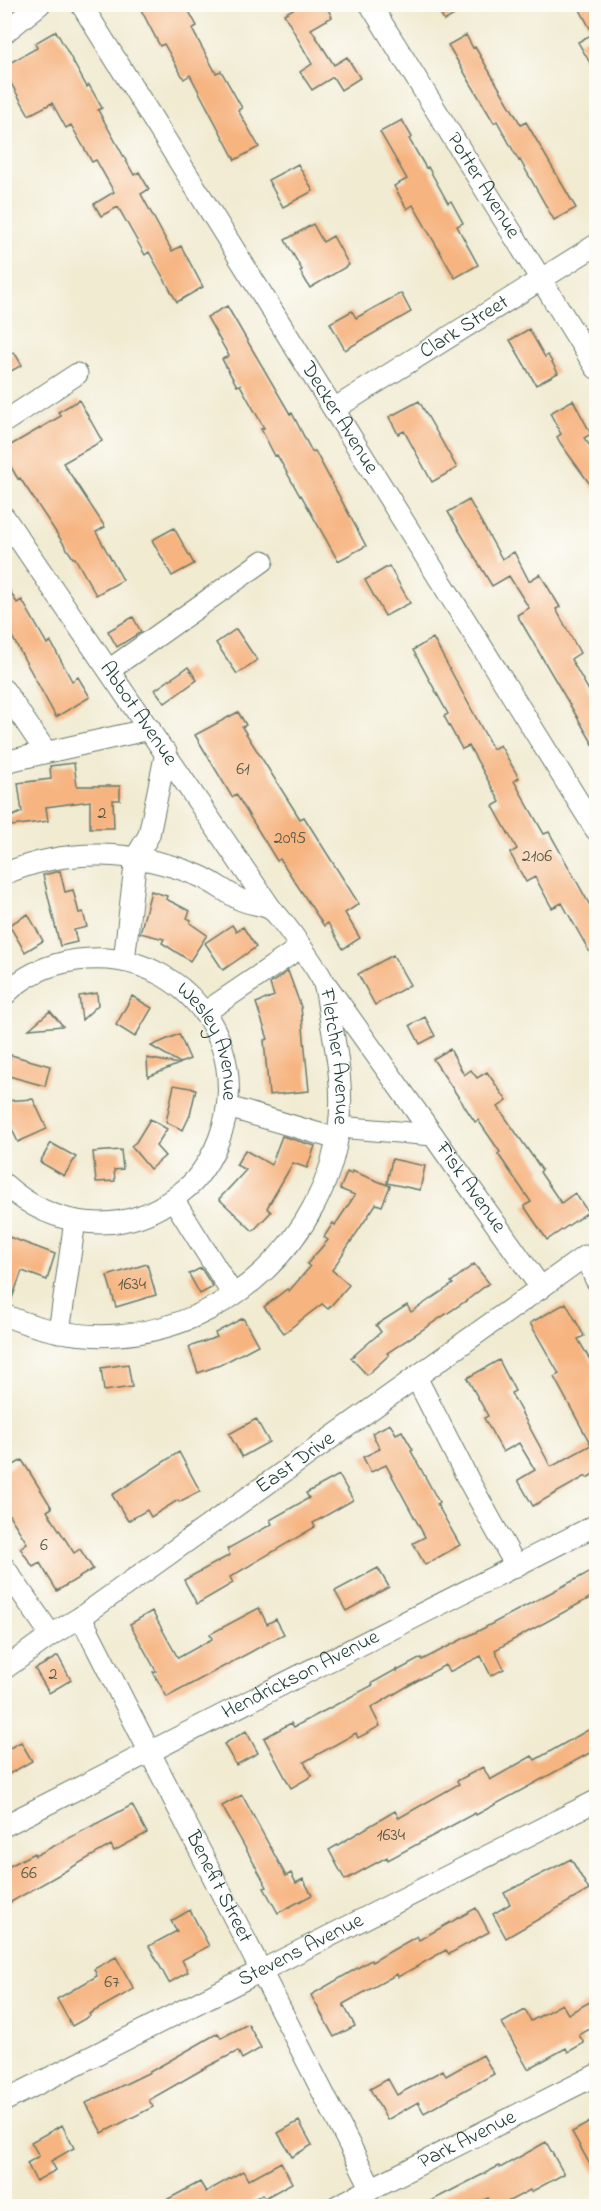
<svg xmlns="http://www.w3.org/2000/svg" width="601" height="2211" viewBox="0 0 601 2211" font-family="'Indie Flower',sans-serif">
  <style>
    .building { fill: #f6b480 }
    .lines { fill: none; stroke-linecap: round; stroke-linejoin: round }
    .minor-casing { stroke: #687a6b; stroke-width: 23 }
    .minor { stroke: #fff; stroke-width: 21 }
    .labels { text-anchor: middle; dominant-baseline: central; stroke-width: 4.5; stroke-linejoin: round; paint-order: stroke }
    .number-label { font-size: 18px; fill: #555b47 }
    .street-label { font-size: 21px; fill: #1f3d34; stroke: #fdfcf7 }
  </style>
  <rect width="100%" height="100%" fill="#fdfcf7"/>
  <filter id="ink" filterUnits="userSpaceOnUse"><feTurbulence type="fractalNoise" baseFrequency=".0167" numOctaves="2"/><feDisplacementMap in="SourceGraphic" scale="12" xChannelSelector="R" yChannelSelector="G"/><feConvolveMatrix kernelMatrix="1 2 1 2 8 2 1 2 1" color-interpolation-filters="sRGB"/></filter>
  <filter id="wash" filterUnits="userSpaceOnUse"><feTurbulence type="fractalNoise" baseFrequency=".008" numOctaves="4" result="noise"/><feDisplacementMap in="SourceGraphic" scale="24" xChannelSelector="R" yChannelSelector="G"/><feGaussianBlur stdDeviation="1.35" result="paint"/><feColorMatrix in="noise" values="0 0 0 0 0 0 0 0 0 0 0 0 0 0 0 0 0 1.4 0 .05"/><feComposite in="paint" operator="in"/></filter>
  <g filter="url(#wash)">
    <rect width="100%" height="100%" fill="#f1ebd2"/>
    <g id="blocks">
      <!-- building -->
      <path class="building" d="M138 4H185L197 26 192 29 216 73 221 71 242 108 238 110 259 147 235 160 190 75 184 79 164 44 160 46Z
        M302 4H325L332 17 311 29 334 65 347 57 360 78 341 90 333 77 312 90 300 72 312 64 284 14Z
        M436 4H473L444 21Z
        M577 4H597V75L578 42 593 34Z
        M56 31 87 87 89 85 102 108 98 110 134 175 139 172 149 189 141 194 172 251 181 246 203 287 177 302 149 252 145 255 118 207 101 216 94 204 114 192 96 160 92 162 71 125 66 128 52 103 29 115 4 71V66L37 48 35 43Z
        M466 35 473 48 475 47 521 125 526 122 576 208 554 220 520 160 519 161 497 121 494 123 448 45Z
        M402 120 412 137 409 139 426 168 428 167 448 203 451 201 463 223 457 226 478 265 455 278 413 205 407 209 394 186 407 179 380 132Z
        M298 164 313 191 283 207 268 180Z
        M313 224 323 242 333 236 349 265 310 288 300 271 302 270 285 240Z
        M401 293 411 312 345 350 330 323 352 311 356 318Z
        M227 306 290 414 292 413 312 452 315 451 366 546 338 561 301 495 300 496 277 455 275 456 261 429 264 428 240 385 237 386 222 359 229 356 207 317Z
        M529 329 545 357 548 355 558 373 536 385 510 340Z
        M14 352 22 365 4 375V358Z
        M79 400 102 441 63 463 105 527 96 532 123 580 96 595 75 558H73L20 478 18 479 4 455V449L61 416 58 412Z
        M573 400 591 434 584 438 597 455V494L561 444 557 437 561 434 550 413Z
        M419 401 457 468 432 482 404 431 398 434 389 417Z
        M469 500 502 559 514 552 529 581 540 574 560 607 556 609 580 653 571 659 597 705V751L517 615 529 608 509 576 492 586 448 512Z
        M174 528 194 564 172 576 152 540Z
        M389 566 410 603 385 616 365 580Z
        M4 581 17 603 22 600 47 644 51 642 72 681 78 677 90 697 56 717 4 622Z
        M133 617 141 632 117 647 108 631Z
        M236 629 257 660 237 674 216 643Z
        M433 638 493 749 500 745 519 778 514 781 544 834 549 832 597 918V965L562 903 552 908 535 877 526 882 510 853 517 849 493 806 500 802 469 746 462 749 444 716 448 714 413 650Z
        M188 667 197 680 165 703 155 690Z
        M238 712 246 725 242 727 300 819 304 817 359 904 345 913 360 938 343 949 328 923 324 926 280 859 277 861 236 794 232 797 195 735Z
        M74 763 77 786H120V800H113L114 828H90V801L46 807 48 821 4 827V820L22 812 18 783 51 779 50 766Z
        M60 871 65 892 73 890 79 913 83 912 87 927 74 930 77 942 60 946 43 875Z
        M151 891 167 896 166 899 190 911 187 918 191 920 190 923 207 935 190 961 162 943 164 939 140 933Z
        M28 914 43 941 25 952 9 925Z
        M232 925 236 931 243 927 256 947 223 970 205 943Z
        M393 955 410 985 375 1005 358 974Z
        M288 971 301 1007 309 1091 269 1095 264 1040 268 1039 256 1003 274 996 270 984Z
        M97 993 98 1005 82 1020 79 996Z
        M132 996 152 1008 135 1037 116 1025Z
        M50 1011 63 1026 29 1029Z
        M425 1017 435 1036 420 1044 410 1025Z
        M179 1034 190 1059 180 1063 151 1046Z
        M450 1049 464 1075 471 1070 477 1078 487 1072 507 1101 498 1107 542 1170 540 1172 561 1203 575 1193 588 1212 547 1240 524 1206 531 1202 498 1154 500 1152 478 1120 475 1122 433 1059Z
        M11 1055 50 1066 45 1086 5 1075Z
        M147 1058 179 1064 148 1077Z
        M174 1085 196 1089 190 1115 183 1130 166 1122Z
        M33 1099 47 1129 18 1142 4 1112V1101Z
        M150 1119 167 1129 156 1146 165 1156 150 1169 131 1146 136 1142Z
        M282 1136 315 1146 307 1168 293 1163 267 1208 271 1212 253 1231 219 1199 246 1170 236 1165 245 1150 271 1165Z
        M51 1143 76 1157 64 1176 40 1162Z
        M121 1150 123 1169 114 1170 115 1181 96 1182 93 1152Z
        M392 1159 425 1166 420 1190 387 1183Z
        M352 1171 390 1186 382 1206 376 1204 332 1270 349 1285 328 1309 322 1304 284 1333 264 1307 287 1289 289 1291 310 1267 307 1264 328 1240 324 1237 333 1223 335 1225 355 1195 340 1189 347 1172 351 1174Z
        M9 1237 55 1254 47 1280 22 1271 10 1304 4 1303V1249Z
        M147 1264 156 1295 116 1307 107 1276Z
        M474 1264 489 1283 466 1301 387 1353 389 1355 367 1375 351 1358 381 1332 376 1325 407 1305 411 1312 453 1284 451 1282Z
        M201 1268 213 1287 200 1294 189 1274Z
        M566 1303 584 1336 578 1339 597 1372V1472L587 1478 586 1476 533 1506 518 1480 535 1470 519 1443 503 1452 484 1418 488 1416 467 1378 499 1360 515 1391 511 1393 551 1467 591 1445 554 1377 559 1374 530 1323Z
        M243 1318 258 1345 220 1365 198 1373 189 1347 217 1337 215 1333Z
        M128 1364 132 1387 104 1391 101 1368Z
        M256 1419 269 1442 242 1457 229 1434Z
        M390 1424 396 1434 402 1431 413 1450 411 1451 439 1502 437 1504 460 1545 425 1565 413 1543 425 1537 386 1465 371 1472 363 1457 380 1449 372 1433Z
        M179 1452 200 1491 179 1502 178 1500 151 1517 147 1510 128 1521 112 1495Z
        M22 1460 52 1508 47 1511 74 1553 80 1549 93 1569 57 1591 40 1563 33 1567 20 1548 27 1543 4 1507V1471Z
        M339 1475 353 1500 313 1523 315 1527 230 1577 233 1583 197 1604 184 1580 230 1555 227 1549 272 1524 270 1520 309 1498 306 1493Z
        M378 1568 389 1587 346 1611 335 1591Z
        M597 1568V1594L495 1650 504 1669 491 1676 481 1656 449 1672 445 1665 406 1687 371 1708 380 1726 358 1738 356 1733 304 1762 312 1776 291 1788 264 1738 291 1723 294 1727 373 1685 372 1683 397 1669V1671L421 1658 422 1660 484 1628Z
        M259 1608 267 1624 276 1619 284 1634 167 1697 153 1672 156 1671 130 1624 152 1611 178 1658 212 1639 210 1634Z
        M58 1656 71 1680 49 1693 35 1669Z
        M597 1725V1749L476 1815 475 1813 388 1860 387 1857 345 1880 329 1850 395 1811 399 1818 459 1784 457 1781 483 1767 490 1780 532 1756 535 1760Z
        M246 1731 258 1753 236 1765 224 1744Z
        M21 1742 32 1761 4 1777V1751Z
        M242 1795 286 1876 291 1873 296 1883 303 1879 312 1895 278 1913 264 1888 267 1887 222 1806Z
        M132 1805 147 1833 114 1851 111 1845 4 1906V1869L34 1853 35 1856Z
        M571 1859 589 1890 506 1938 493 1914 510 1904 504 1893Z
        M476 1908 489 1932 449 1954 446 1950 398 1977 397 1974 343 2004 355 2026 334 2037 311 1995 371 1960 372 1962 417 1936 419 1940Z
        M190 1910 209 1946 182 1960 188 1972 169 1983 149 1946 177 1931 171 1921Z
        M116 1957 134 1989 89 2014 90 2016 72 2026 57 1999 97 1976 94 1969Z
        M597 1998V2025L579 2035 584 2043 568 2052 566 2048 528 2069 502 2023 525 2010 531 2021 562 2004 568 2014Z
        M248 2024 261 2048 242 2059 238 2051 205 2068 149 2100 153 2107 102 2133 86 2103 148 2073 218 2033 221 2038Z
        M483 2055 494 2074 424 2113 418 2102 387 2120 370 2089 388 2079 397 2095 443 2070 446 2076Z
        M299 2121 312 2145 292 2157 278 2133Z
        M590 2122 597 2134V2177L572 2132Z
        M62 2125 74 2148 51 2161 56 2170 36 2181 27 2163 39 2156 31 2142Z
        M546 2142 564 2174 531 2192 530 2190 500 2206H493L488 2198 473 2206H421L499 2166 500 2168Z
        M281 2162 292 2183 265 2198 263 2194 241 2206H155L200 2182 206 2192 243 2171 248 2180Z"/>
    </g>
  </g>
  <g filter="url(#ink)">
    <use href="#blocks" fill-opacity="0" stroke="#687a6b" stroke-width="1.5"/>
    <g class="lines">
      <defs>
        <g id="minor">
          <path id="s1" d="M81 4 596 830"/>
          <path id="s2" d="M370 4 596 368"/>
          <path d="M4 33 40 4"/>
          <path id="s3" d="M334 409 596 245"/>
          <path d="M4 422 77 374"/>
          <path id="s4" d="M4 517 272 910"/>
          <path d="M109 670 263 561"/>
          <path d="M4 690 46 752"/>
          <path d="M4 762 150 729"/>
          <path id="s5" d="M4 874C67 847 135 850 197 875 212 881 224 891 239 899 249 904 262 904 271 909 279 914 317 969 322 979 327 990 328 1005 330 1017 337 1053 344 1091 339 1127 325 1238 229 1328 118 1335 79 1338 40 1330 4 1315"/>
          <path d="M124 961 136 857 149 835 166 752"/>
          <path d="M327 986 433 1135"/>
          <path id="s6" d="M4 996C32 965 77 955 117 960 148 964 178 981 198 1005 241 1055 237 1130 195 1180 190 1186 184 1190 178 1195 124 1238 54 1229 4 1184"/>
          <path d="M204 1013 301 947"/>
          <path d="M228 1107 337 1139"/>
          <path id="s7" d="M339 1127 433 1135 541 1288"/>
          <path d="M173 1199 233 1295"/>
          <path d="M59 1332 75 1221"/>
          <path d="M416 1377 470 1483 516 1566"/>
          <path d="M4 1567 51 1635"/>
          <path id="s8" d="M81 1617 372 2189"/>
          <path id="s9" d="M4 1669 51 1635 81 1617 585 1256 596 1280"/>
          <path id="s10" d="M4 1826 596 1525"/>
          <path id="s11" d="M4 2101 596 1801"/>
          <path id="s12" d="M337 2206 596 2075"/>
        </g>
      </defs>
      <!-- minor casing -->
      <use href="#minor" class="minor-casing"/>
      <!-- minor -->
      <use href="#minor" class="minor"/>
    </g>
  </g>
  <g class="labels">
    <!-- number labels -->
    <g class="number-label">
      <text x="243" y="770">61</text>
      <text x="102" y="814">2</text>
      <text x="290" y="839">2095</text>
      <text x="537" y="857">2106</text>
      <text x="132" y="1285">1634</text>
      <text x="44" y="1546">6</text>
      <text x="53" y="1675">2</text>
      <text x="391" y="1836">1634</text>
      <text x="29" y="1874">66</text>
      <text x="112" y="1983">67</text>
    </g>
    <!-- street labels -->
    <g class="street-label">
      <text stroke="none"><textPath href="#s2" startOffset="214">Potter Avenue</textPath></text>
      <text stroke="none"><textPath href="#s3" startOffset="154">Clark Street</textPath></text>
      <text stroke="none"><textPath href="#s1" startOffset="488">Decker Avenue</textPath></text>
      <text stroke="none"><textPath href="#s4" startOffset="238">Abbot Avenue</textPath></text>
      <text stroke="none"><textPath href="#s6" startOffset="256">Wesley Avenue</textPath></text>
      <text stroke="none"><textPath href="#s5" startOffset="446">Fletcher Avenue</textPath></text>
      <text stroke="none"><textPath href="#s7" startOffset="159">Fisk Avenue</textPath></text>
      <text stroke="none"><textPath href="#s9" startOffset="357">East Drive</textPath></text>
      <text stroke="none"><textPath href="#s10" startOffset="333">Hendrickson Avenue</textPath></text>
      <text stroke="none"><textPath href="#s8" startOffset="303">Benefit Street</textPath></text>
      <text stroke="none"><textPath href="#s11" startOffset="333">Stevens Avenue</textPath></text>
      <text stroke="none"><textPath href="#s12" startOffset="146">Park Avenue</textPath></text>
    </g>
  </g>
  <!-- margin -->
  <rect width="601" height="2211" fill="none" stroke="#fdfcf7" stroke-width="24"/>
</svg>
